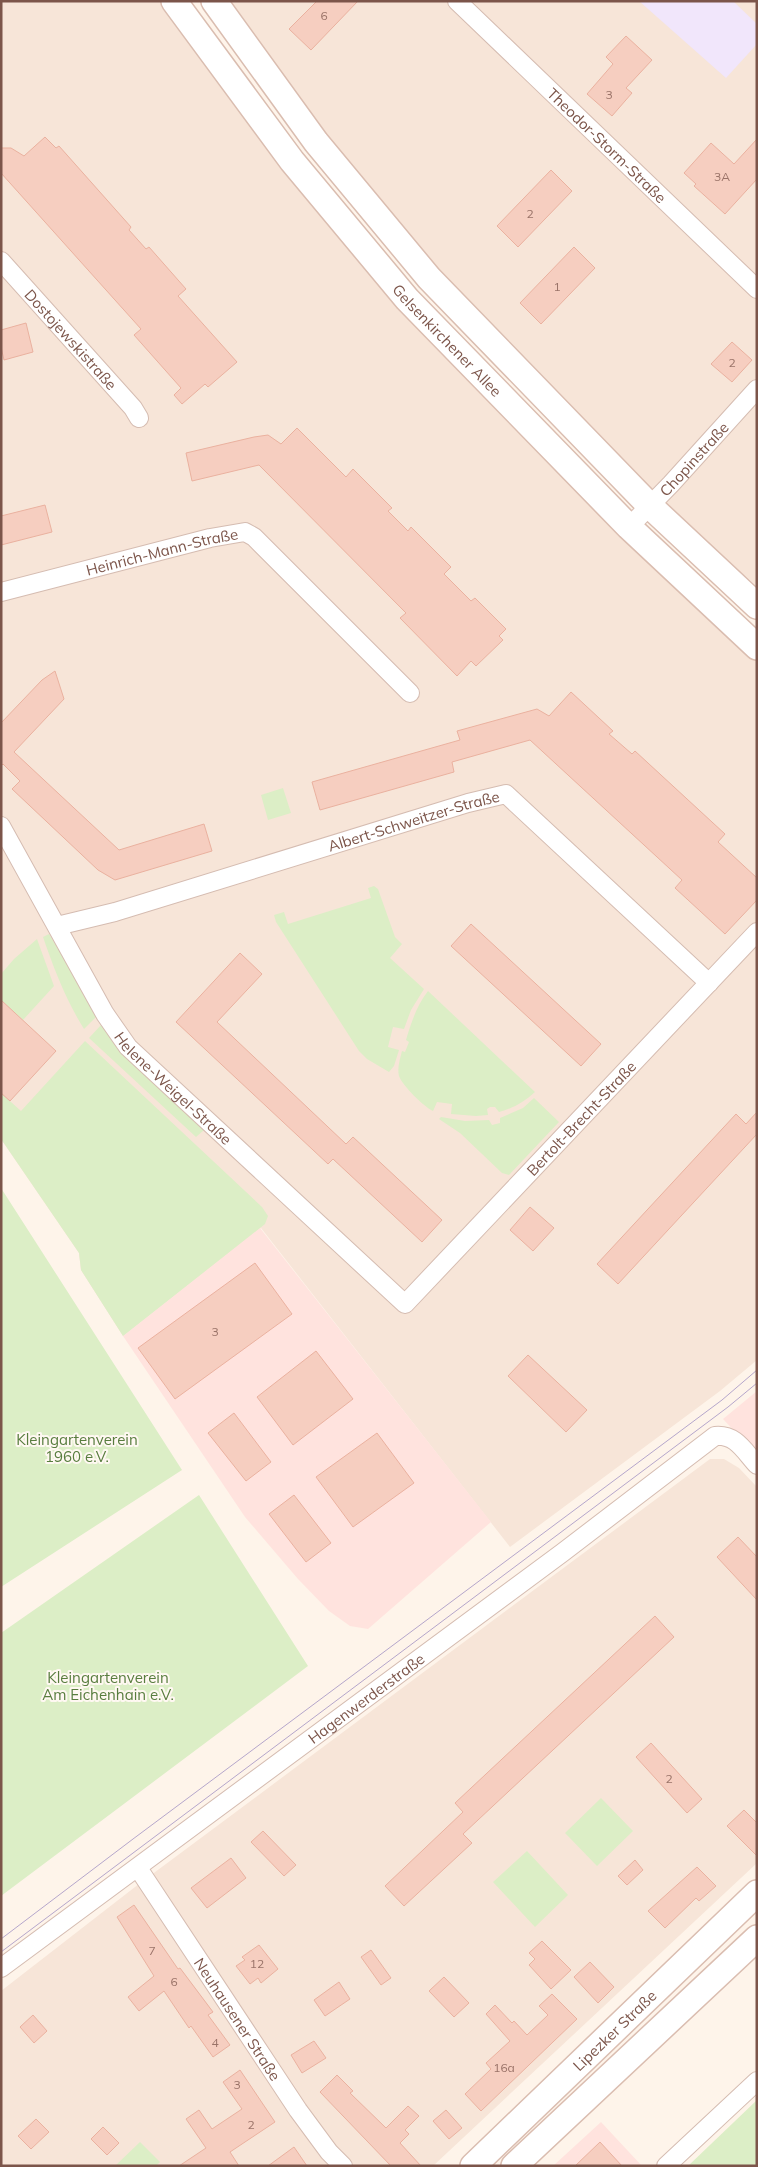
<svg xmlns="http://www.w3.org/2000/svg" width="758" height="2167" viewBox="0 0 758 2167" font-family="Mulish,sans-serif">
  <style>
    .residential { fill: #f7e5d8 }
    .commercial { fill: #ffe3de }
    .education { fill: #f1e6fb }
    .green { fill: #dceec6 }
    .building { fill: #f6cec0; stroke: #eab19f }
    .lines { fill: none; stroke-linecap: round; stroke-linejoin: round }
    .street-casing { stroke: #d5bcb1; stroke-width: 20 }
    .secondary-casing { stroke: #dabdb0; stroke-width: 28 }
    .street { stroke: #fff; stroke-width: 18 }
    .secondary { stroke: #fff; stroke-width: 25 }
    .tram { stroke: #b5a6cb; stroke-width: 1 }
    .labels { text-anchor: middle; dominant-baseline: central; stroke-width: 4; stroke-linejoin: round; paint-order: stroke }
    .number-label { font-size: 12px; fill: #9a7368 }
    .street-label { font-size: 15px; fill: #7c554a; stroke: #fff8f2 }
    .park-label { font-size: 15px; fill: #587d3e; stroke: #fff8f2 }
  </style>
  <rect width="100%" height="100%" fill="#fef4ea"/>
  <!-- residential -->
  <path class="residential" d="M1 1H162L278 158 757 658V1360L720 1391 510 1547 261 1228 123 1336 81 1270 79 1253 1 1139Z
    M227 1H757V586L675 515 430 266 283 82Z
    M710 1459H724L739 1468 757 1487V1863L433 2166H1V1991L135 1887Z"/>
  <!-- commercial -->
  <path class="commercial" d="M260 1228 491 1522 368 1629 350 1626 329 1611 298 1579 245 1517 123 1336Z
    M757 1391V1455L723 1419Z
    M601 2122 642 2166H553Z"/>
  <!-- education -->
  <path class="education" d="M639 1H733L757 24V44L726 78Z"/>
  <!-- green -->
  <path class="green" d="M283 788 291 813 268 820 261 795Z
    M374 886 378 889 395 937 402 944 390 958 424 989 411 1010 404 1029 393 1027 388 1047 399 1050 394 1066 389 1072 367 1059 359 1051 276 922 274 915 284 912 288 924 371 898 368 888Z
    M49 934 99 1014 84 1029C66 1000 54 969 43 937Z
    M37 939 54 986 23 1020 1 1000V974L14 959Z
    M428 991 535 1092C524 1102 514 1108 499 1112L495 1107H490L487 1109 488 1115 476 1116 451 1114 452 1104 437 1102 433 1111C424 1107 402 1085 399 1076 397 1068 400 1059 402 1051L405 1052 409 1042 406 1040C411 1023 417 1005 428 991Z
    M106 1024 157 1085 204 1130 196 1137 89 1038 101 1025 103 1027Z
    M85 1041 262 1207 268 1216 265 1224 123 1336 81 1270 79 1253 1 1139V1093L21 1111Z
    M534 1098 559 1122 509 1175 502 1173 460 1133 439 1119 441 1117 465 1121 489 1120 492 1125 500 1123V1118L523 1108Z
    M1 1188 182 1470 1 1587Z
    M199 1495 308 1666 1 1896V1633Z
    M601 1798 633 1831 597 1866 565 1833Z
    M527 1851 568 1895 535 1927 493 1882Z
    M757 2100V2166H688Z
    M140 2142 160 2162 156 2166H115Z"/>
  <!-- building -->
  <path class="building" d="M317 1H358L311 50 289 29Z
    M626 36 652 60 626 88 632 93 612 116 587 94 613 64 606 57Z
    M45 137 56 148 59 146 131 227 129 230 146 249 149 247 186 289 178 296 237 362 208 387 205 384 182 404 174 395 181 388 134 335 141 329 1 173V148H11L24 156Z
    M757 139V179L725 214 694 186 696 184 684 173 711 143 734 164Z
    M551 170 572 191 518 247 497 226Z
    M574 247 595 268 541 324 520 303Z
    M26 323 33 352 4 360 1 347V330Z
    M732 342 752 360 732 382 711 364Z
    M297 428 346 477 353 469 392 508 388 511 408 531 411 527 451 567 444 574 471 601 475 598 506 629 499 636 503 640 476 666 471 661 457 676 400 618 406 613 259 465 192 481 186 453 254 437 268 435 281 444Z
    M45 505 52 532 1 545V516Z
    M55 671 64 699 14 752 119 850 204 824 212 851 115 880 98 870 12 789 20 781 3 764 1 766V723L42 680Z
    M571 692 613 731 609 734 632 754 635 751 725 834 718 842 757 878V900L725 934 675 888 682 880 530 740 452 762 454 772 320 810 312 782 460 740 457 731 537 709 549 716Z
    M471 924 601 1044 581 1066 451 946Z
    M240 953 262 974 217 1022 346 1144 353 1137 442 1220 422 1242 333 1159 328 1164 176 1022Z
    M1 1000 56 1051 10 1101 1 1093Z
    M757 1112V1134L618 1284 597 1264 736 1114 746 1124Z
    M530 1207 554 1228 533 1251 510 1230Z
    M255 1263 292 1314 175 1399 138 1348Z
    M316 1351 353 1399 293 1445 257 1397Z
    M528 1355 587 1410 566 1432 508 1376Z
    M234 1413 271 1462 246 1481 208 1433Z
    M377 1433 414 1483 353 1527 316 1477Z
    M294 1495 331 1543 306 1562 269 1514Z
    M738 1537 757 1557V1600L717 1557Z
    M655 1616 674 1637 463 1834 472 1843 404 1906 385 1886 463 1812 455 1803Z
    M651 1743 702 1799 687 1813 636 1757Z
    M744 1810 757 1823V1856L727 1826Z
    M263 1831 296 1865 284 1876 251 1842Z
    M231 1858 246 1878 207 1908 191 1888Z
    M635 1860 643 1870 627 1885 618 1876Z
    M697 1867 716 1886 699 1901 696 1898 665 1928 648 1911Z
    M134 1905 178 1969 180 1968 213 2012 208 2015 230 2045 213 2057 191 2026 189 2028 164 1991 139 2011 128 1997 154 1976 117 1917Z
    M542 1941 571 1970 551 1989 529 1965 535 1959 529 1953Z
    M259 1945 278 1969 261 1983 258 1978 250 1984 236 1966 245 1960 242 1957Z
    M371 1950 391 1978 381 1985 361 1957Z
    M590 1962 614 1987 598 2003 574 1977Z
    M444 1977 469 2003 454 2017 429 1991Z
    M339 1982 350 1999 325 2016 314 2000Z
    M552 1994 577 2019 481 2111 465 2094 491 2069 486 2063 510 2041 486 2014 495 2005 512 2023 514 2021 527 2035 548 2015 539 2006Z
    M33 2015 47 2031 34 2043 20 2027Z
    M314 2041 326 2058 302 2073 291 2055Z
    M240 2070 275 2122 230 2152 239 2166H179L206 2148 186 2119 199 2110 212 2129 242 2109 223 2082Z
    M337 2075 353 2091 350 2093 386 2128 408 2106 419 2116 405 2130 409 2134 400 2143 421 2166H391L320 2092Z
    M446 2110 462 2128 449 2139 433 2121Z
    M36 2119 49 2132 31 2149 18 2136Z
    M103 2127 119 2143 107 2155 91 2139Z
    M600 2142 622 2166H575Z
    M294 2147 307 2166H268Z"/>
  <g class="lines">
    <defs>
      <g id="street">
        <path id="s1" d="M457 1 757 289"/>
        <path id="s2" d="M1 261 133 408 139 418"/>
        <path id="s3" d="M629 527 671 484 757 389"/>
        <path id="s4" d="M1 592 210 538 245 532 254 537 410 693"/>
        <path id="s5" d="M1 826 105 1014 128 1047 405 1304 757 932"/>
        <path id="s6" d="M57 926 115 912 468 803 506 794 709 983"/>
        <path id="s7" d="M138 1868 298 2110 329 2152 343 2166"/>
        <path id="s8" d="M1 1968 562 1553 715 1436C736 1434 744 1451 757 1465"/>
        <path d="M666 2166 757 2081"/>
      </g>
      <g id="secondary">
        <path id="s9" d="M174 1 292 161 407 299 629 527 757 647"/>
        <path d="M214 1 316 142 429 278 650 506 757 606"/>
        <path id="s10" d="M473 2166 757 1893"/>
        <path d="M514 2166 757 1938"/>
      </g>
    </defs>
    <!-- street casing -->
    <use href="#street" class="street-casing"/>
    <!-- secondary casing -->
    <use href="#secondary" class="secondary-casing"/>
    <!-- street -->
    <use href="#street" class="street"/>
    <!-- secondary -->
    <use href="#secondary" class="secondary"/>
    <!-- tram -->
    <path class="tram" d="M1 1939 133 1839 722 1400 757 1370
      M1 1952 728 1407 757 1383"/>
  </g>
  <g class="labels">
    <!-- number labels -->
    <g class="number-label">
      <text x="324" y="15">6</text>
      <text x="609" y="94">3</text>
      <text x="722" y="176">3A</text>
      <text x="530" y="213">2</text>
      <text x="557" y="286">1</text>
      <text x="732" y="362">2</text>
      <text x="215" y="1331">3</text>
      <text x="669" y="1778">2</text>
      <text x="152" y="1950">7</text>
      <text x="257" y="1963">12</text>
      <text x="174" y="1981">6</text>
      <text x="215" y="2042">4</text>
      <text x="504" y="2067">16a</text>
      <text x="237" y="2084">3</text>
      <text x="251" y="2124">2</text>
    </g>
    <!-- street labels -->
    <g class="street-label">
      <text stroke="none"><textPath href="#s1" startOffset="208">Theodor-Storm-Straße</textPath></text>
      <text stroke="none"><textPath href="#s2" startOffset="105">Dostojewskistraße</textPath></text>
      <text stroke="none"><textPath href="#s9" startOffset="436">Gelsenkirchener Allee</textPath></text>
      <text stroke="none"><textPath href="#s3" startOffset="94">Chopinstraße</textPath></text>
      <text stroke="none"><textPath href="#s4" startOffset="166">Heinrich-Mann-Straße</textPath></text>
      <text stroke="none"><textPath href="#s6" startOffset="372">Albert-Schweitzer-Straße</textPath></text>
      <text stroke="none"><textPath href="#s5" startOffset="316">Helene-Weigel-Straße</textPath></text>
      <text stroke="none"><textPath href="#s5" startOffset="889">Bertolt-Brecht-Straße</textPath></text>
      <text stroke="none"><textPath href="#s8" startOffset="454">Hagenwerderstraße</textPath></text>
      <text stroke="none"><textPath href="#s7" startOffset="181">Neuhausener Straße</textPath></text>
      <text stroke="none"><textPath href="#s10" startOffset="196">Lipezker Straße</textPath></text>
    </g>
    <!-- park labels -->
    <g class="park-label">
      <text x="77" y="1439">Kleingartenverein<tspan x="77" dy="17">1960 e.V.</tspan></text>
      <text x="108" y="1677">Kleingartenverein<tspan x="108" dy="17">Am Eichenhain e.V.</tspan></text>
    </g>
  </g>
  <!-- border -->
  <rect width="758" height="2167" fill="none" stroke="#7c554a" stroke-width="5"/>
</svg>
